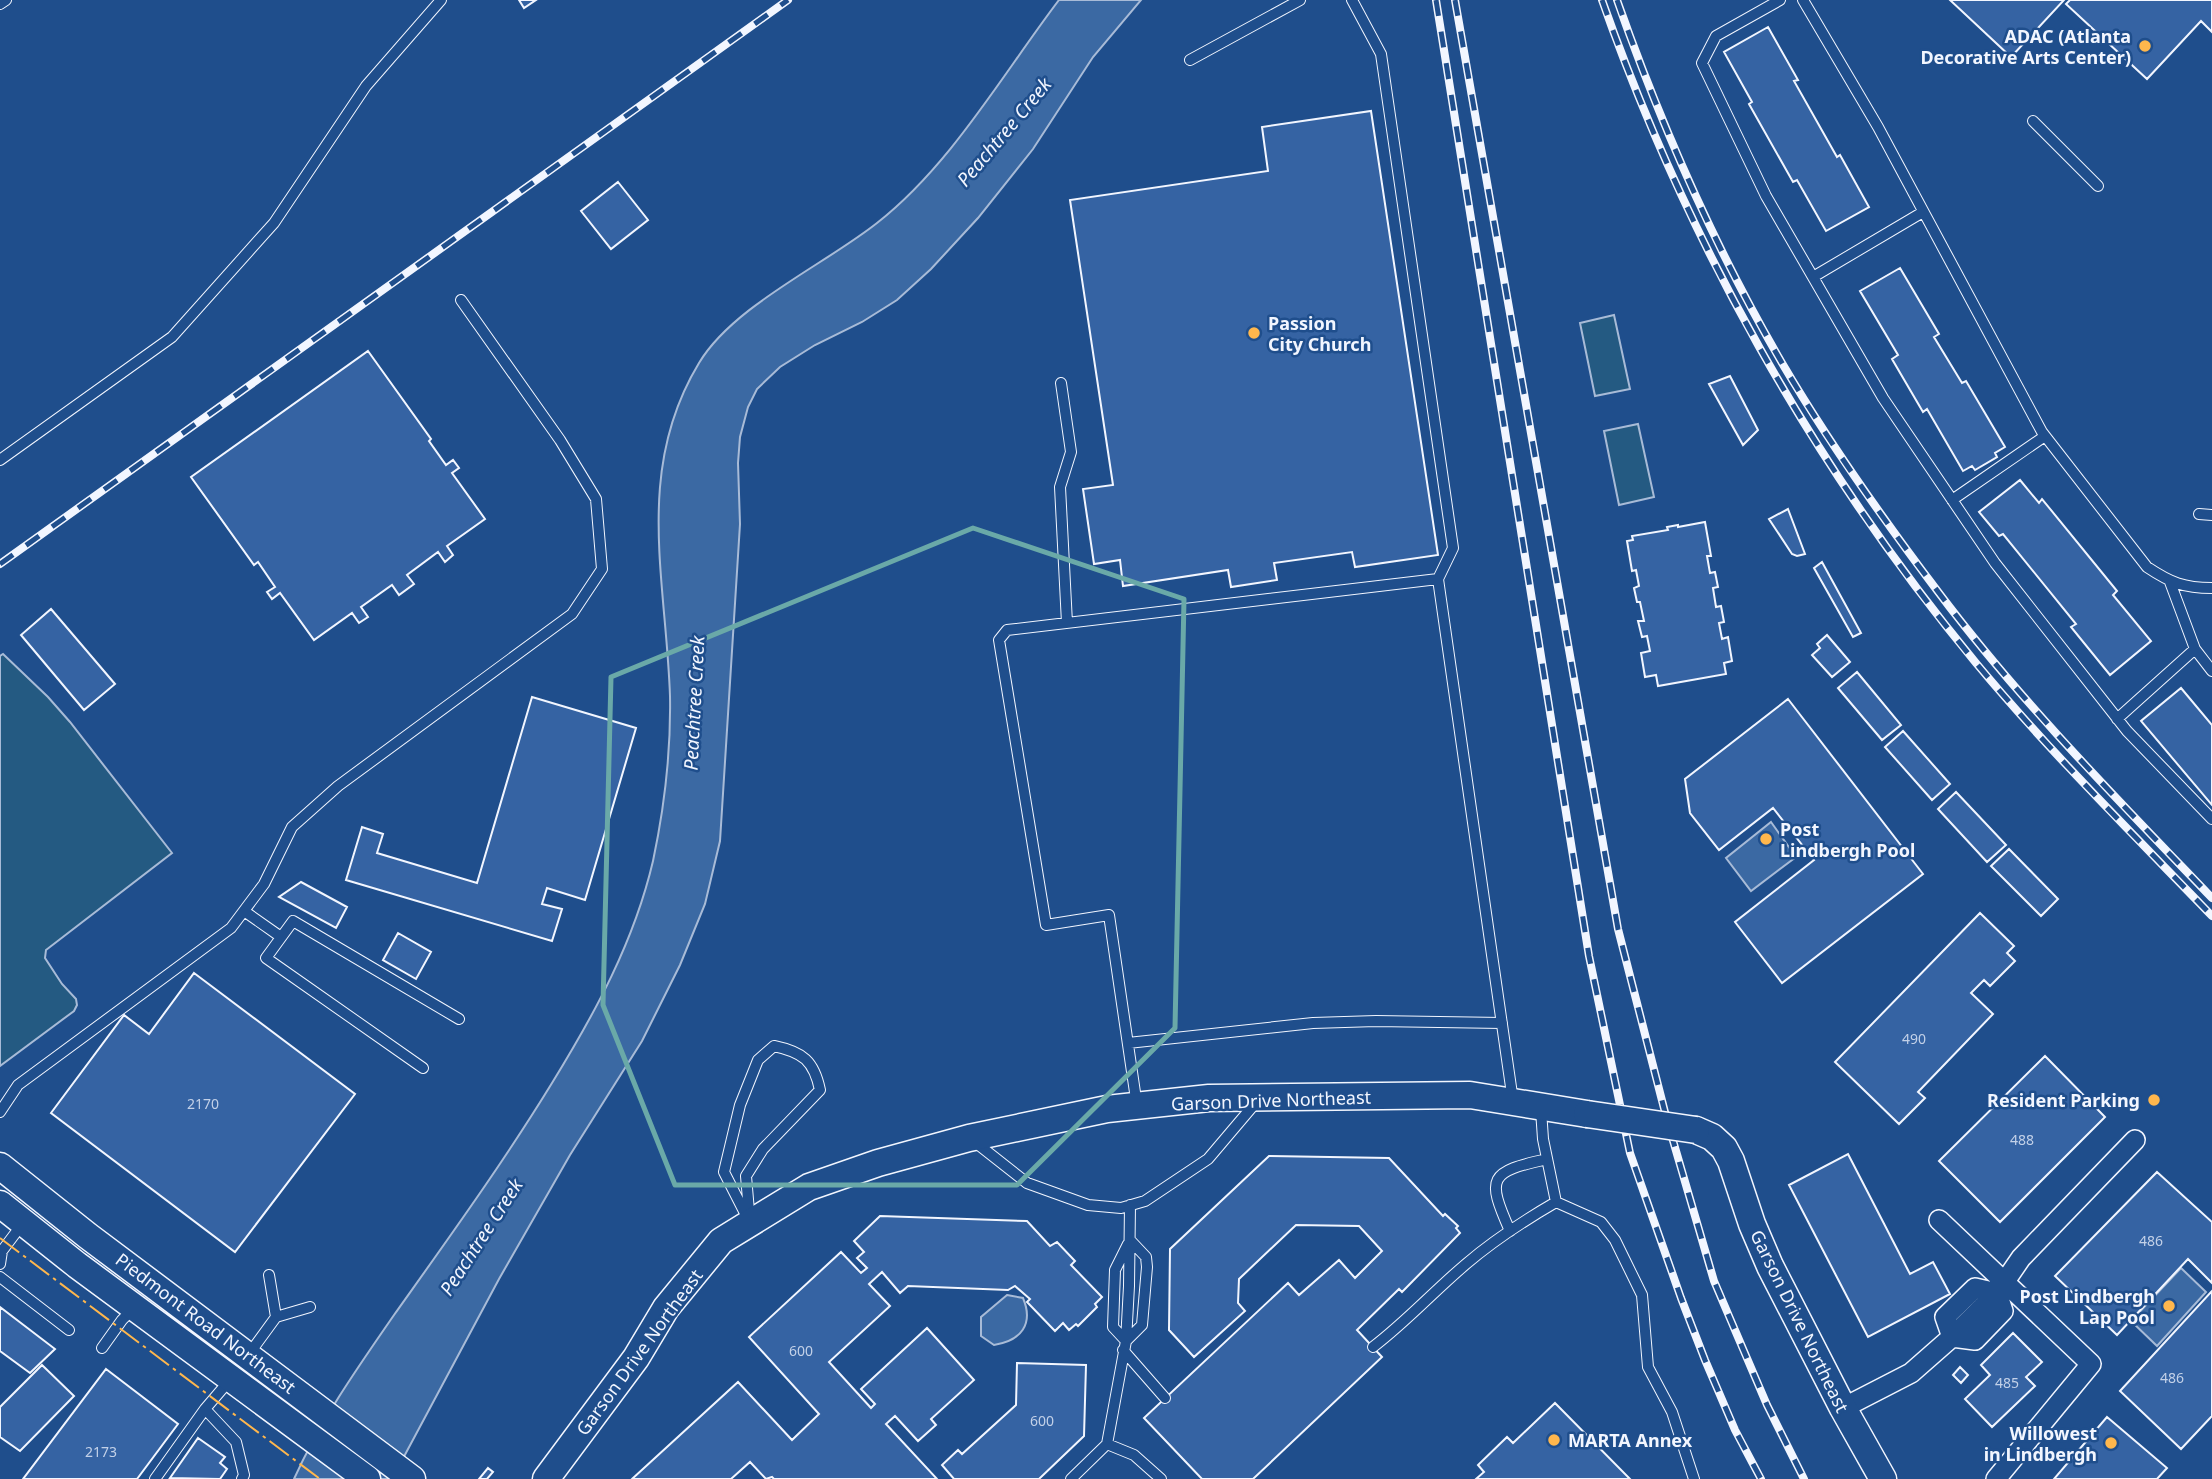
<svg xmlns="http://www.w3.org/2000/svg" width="2212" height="1479" viewBox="0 0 2212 1479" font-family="'Noto Sans',sans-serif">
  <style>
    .green { fill: #245a82; stroke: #a8bbd7; stroke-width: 2 }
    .water { fill: #3b69a3; stroke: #a8bbd7; stroke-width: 2 }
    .building { fill: #3563a3; stroke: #f2f6ff; stroke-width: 2 }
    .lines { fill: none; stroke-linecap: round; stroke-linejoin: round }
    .service-casing { stroke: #f2f6ff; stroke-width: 12 }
    .minor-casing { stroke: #f2f6ff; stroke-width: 22 }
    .secondary-casing { stroke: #f2f6ff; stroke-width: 29 }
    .service { stroke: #1f4e8c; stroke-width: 10 }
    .minor { stroke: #1f4e8c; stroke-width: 19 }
    .secondary { stroke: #1f4e8c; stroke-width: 26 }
    .rail-casing { stroke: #f2f6ff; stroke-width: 8 }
    .rail { stroke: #1f4e8c; stroke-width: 5; stroke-dasharray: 16; stroke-linecap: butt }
    .secondary-bridge-casing { stroke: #f2f6ff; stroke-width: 29; stroke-linecap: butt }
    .secondary-bridge { stroke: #1f4e8c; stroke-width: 26 }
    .power { stroke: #ffb74d; stroke-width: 2; stroke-dasharray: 24 5 3.5 5; stroke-linecap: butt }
    .marked { fill: none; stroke: #6aa9a8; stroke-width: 5; stroke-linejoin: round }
    .poi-dot { fill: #ffb74d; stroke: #1f4e8c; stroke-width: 2.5 }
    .labels { text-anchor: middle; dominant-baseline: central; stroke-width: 5; stroke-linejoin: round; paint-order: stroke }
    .number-label { font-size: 14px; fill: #c3d1e8 }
    .poi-label { font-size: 18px; font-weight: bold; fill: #f2f6ff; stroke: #1f4e8c; text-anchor: end }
    .street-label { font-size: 18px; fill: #f2f6ff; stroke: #1f4e8c }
    .water-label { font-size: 19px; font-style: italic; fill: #f2f6ff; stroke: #1f4e8c }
  </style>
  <rect width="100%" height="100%" fill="#1f4e8c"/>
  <!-- green -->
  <path class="green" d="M1614 315 1630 389 1595 396 1580 323Z
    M1638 424 1654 497 1619 505 1604 431Z
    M3 654 48 697 70 722 172 853 46 950 45 958 62 984 76 999 77 1005 74 1011 0 1066V656Z"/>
  <!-- water -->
  <path class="water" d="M1059 0H1141L1093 57 1033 149 978 218 931 269 897 300 862 322 815 345 780 367 757 389 748 407 740 437 738 463 740 524 720 841 705 904 680 965 642 1041 570 1155 499 1279 392 1479H294C320 1421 358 1367 394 1315 448 1239 503 1163 552 1083 595 1013 634 942 653 861 664 809 671 749 670 696 666 579 634 470 699 363 733 306 824 265 877 223 951 165 1002 75 1059 0Z
    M1771 822 1796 857 1751 891 1726 858Z
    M2181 1268 2206 1292 2157 1346 2131 1321Z
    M1007 1295 1023 1298C1034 1324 1021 1341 994 1345L981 1336V1317Z"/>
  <!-- building -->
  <path class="building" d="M519 0H536L524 8Z
    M1950 0H2064L2011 57Z
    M2070 0H2212V32L2201 21 2147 79 2066 4Z
    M1768 27 1798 80 1794 81 1837 157 1840 155 1869 207 1826 231 1797 180 1793 182 1749 104 1752 102 1724 52Z
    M1371 111 1438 555 1355 567 1352 552 1274 563 1277 580 1231 587 1228 570 1123 586 1120 560 1094 564 1083 489 1113 485 1070 200 1268 171 1262 127Z
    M618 182 648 220 611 249 581 211Z
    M1900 268 1939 334 1934 337 1962 383 1966 381 2005 447 1995 453 1997 457 1975 470 1972 466 1963 471 1927 409 1923 412 1892 359 1898 355 1860 291Z
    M368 351 431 439 429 441 446 465 453 460 459 468 452 473 485 519 447 546 453 555 445 562 438 552 407 575 414 584 399 595 392 585 361 607 368 617 359 623 352 613 314 640 280 593 272 599 267 592 275 587 258 562 254 565 191 477Z
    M1730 376 1758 430 1743 445 1709 384Z
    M2020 480 2039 503 2042 499 2117 591 2113 595 2151 641 2110 675 2071 627 2076 624 2003 534 1999 536 1979 512Z
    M1788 509 1805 554 1797 556 1792 554 1769 519Z
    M1705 522 1711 556H1707L1710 573 1715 572 1718 587 1713 588 1716 607 1721 606 1724 622 1719 623 1722 639 1728 637 1732 661 1724 663 1726 674 1658 686 1656 675 1645 677 1641 653 1650 651 1647 636 1642 637 1638 621H1644L1640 602H1637L1634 588 1639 586 1636 570 1632 571 1627 541 1633 540 1632 536 1668 530 1667 527 1678 525V527Z
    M1822 562 1861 633 1853 637 1814 568Z
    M51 609 115 684 84 710 21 635Z
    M1827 635 1850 662 1832 677 1812 655 1820 648 1817 644Z
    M1857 672 1901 725 1882 740 1838 688Z
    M2181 688 2212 725V805L2141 721Z
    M532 697 636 728 585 900 547 888 542 904 562 909 552 941 346 880 362 827 383 834 377 853 477 883Z
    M1788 699 1923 874 1782 983 1735 922 1814 860 1773 808 1719 850 1690 813 1685 779Z
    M1903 731 1950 784 1932 800 1885 747Z
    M1956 792 2006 845 1987 862 1938 809Z
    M2009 849 2058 899 2041 916 1991 866Z
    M301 882 347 907 336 928 279 897Z
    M1980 913 2014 946 2007 953 2015 961 1990 986 1984 980 1971 993 1993 1014 1918 1092 1925 1098 1899 1124 1835 1062Z
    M398 933 431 952 416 979 383 960Z
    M194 973 355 1094 235 1252 51 1113 124 1015 149 1034Z
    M2045 1056 2105 1117 2000 1222 1939 1161Z
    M1848 1154 1910 1274 1933 1262 1950 1294 1868 1337 1789 1185Z
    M1269 1156 1389 1158 1443 1216 1445 1214 1458 1226 1456 1228 1460 1233 1402 1292 1399 1289 1357 1330 1382 1357 1253 1479H1202L1144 1418 1288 1283 1299 1295 1339 1260 1355 1278 1382 1251 1359 1226 1296 1225 1239 1279 1238 1303 1245 1311 1194 1357 1169 1330 1170 1249Z
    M2157 1172 2212 1222V1283L2188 1259 2117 1335 2055 1276Z
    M880 1216 1027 1221 1050 1246 1057 1242 1075 1261 1071 1265 1102 1297 1095 1304 1097 1307 1078 1326 1076 1324 1069 1330 1063 1323 1055 1331 1027 1302 1030 1299 1015 1286 1008 1290 908 1286 900 1293 882 1272 869 1284 890 1306 829 1362 871 1408 875 1404 861 1389 927 1328 974 1380 931 1419 936 1425 918 1441 895 1416 886 1424 937 1479H774L772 1477 766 1479 750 1462 731 1479H632L738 1382 792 1440 819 1414 749 1337 841 1252 861 1273 867 1268 857 1258 864 1252 854 1241Z
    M2212 1291V1416L2181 1449 2120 1391Z
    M0 1307 55 1349 30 1373 0 1351Z
    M2013 1333 2042 1362 2026 1377 2035 1386 1992 1427 1965 1399 1990 1375 1981 1365Z
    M1017 1363 1086 1365 1084 1436 1039 1479H954L942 1465 958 1450 962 1454 1016 1405Z
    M42 1365 74 1396 20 1451 0 1437V1407Z
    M1960 1367 1968 1375 1961 1383 1953 1375Z
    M106 1369 178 1424 137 1479H23Z
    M1555 1403 1630 1479H1476L1484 1472 1478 1465 1507 1437 1513 1443Z
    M2107 1417 2167 1468 2157 1479H2054Z
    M198 1438 225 1457 220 1463 227 1469 220 1479 170 1478Z
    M488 1468 493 1472 487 1479H479Z"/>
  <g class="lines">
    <defs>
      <path id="service" d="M1352 0 1381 54 1453 548 1438 579 1513 1101
        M1780 0 1716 36 1702 63 1766 196 1883 398 1995 563 2127 731 2212 819
        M1803 0 1878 127 2042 432 2147 567C2171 583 2184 588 2212 588
        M0 4 6 0
        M1190 60 1300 0
        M2033 121 2098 186
        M1813 277 1923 212
        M1061 383 1071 452 1060 487 1067 623
        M0 460 172 337 274 223 366 86 441 0
        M1952 500 2045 436
        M2199 514 2212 515
        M2170 582 2195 649 2212 671
        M2117 719 2195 649
        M244 911 281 937
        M1128 1043 1313 1023 1376 1021 1502 1023
        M774 1046C803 1052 814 1061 820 1090L763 1149 746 1176 750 1223 724 1172 740 1105 758 1060Z
        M423 1068 266 958 293 921 459 1019
        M1137 1106 1109 915 1046 925 999 640 1007 630 1438 579
        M1541 1110 1543 1139 1556 1202
        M0 1112 18 1085 231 928 264 884 292 827 338 786 572 614 602 569 596 499 560 440 461 300
        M975 1142 1027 1183 1088 1205 1121 1208 1145 1201 1208 1159 1258 1100
        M1556 1202 1601 1222 1615 1240 1642 1295 1648 1367 1672 1412 1694 1479
        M1510 1231C1486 1177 1489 1172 1547 1159
        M0 1264 2 1251 23 1223
        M269 1275 276 1317
        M0 1277 69 1330
        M1126 1341 1142 1325 1147 1267 1146 1257 1130 1240
        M1126 1341 1113 1327 1115 1270 1128 1244
        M1373 1347C1406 1322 1434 1291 1466 1264 1494 1240 1525 1220 1556 1202
        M102 1348 122 1320 135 1307
        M1123 1350 1165 1398
        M249 1354 276 1317 310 1307
        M205 1409 236 1442 244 1475 242 1479
        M1107 1444 1134 1455 1161 1479
        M155 1479 205 1409 229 1381
        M1071 1479 1107 1444 1126 1341 1129 1286 1130 1205"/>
      <path id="minor" d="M1939 1220 2091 1364 1996 1479
        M1952 1337 1945 1317 1975 1288 1997 1293
        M1952 1337 1975 1340 2003 1311 1997 1293
        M1843 1408 1911 1373 1952 1337 1997 1293 2021 1258 2135 1140"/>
      <path id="secondary" d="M1696 1130 1712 1137 1724 1148 1731 1161 1752 1224 1770 1266 1843 1408 1883 1479
        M0 1166 88 1236 412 1479
        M0 1204 77 1265 367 1479
        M546 1479 636 1358 666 1308 721 1241 809 1187 878 1163 969 1138 1107 1109 1209 1098 1470 1095 1587 1114"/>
    </defs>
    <!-- service casing -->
    <use href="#service" class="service-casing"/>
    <!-- minor casing -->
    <use href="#minor" class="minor-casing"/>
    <!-- secondary casing -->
    <use href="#secondary" class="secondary-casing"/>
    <!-- service -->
    <use href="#service" class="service"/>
    <!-- minor -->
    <use href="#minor" class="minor"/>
    <!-- secondary -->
    <use href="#secondary" class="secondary"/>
    <defs>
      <path id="rail" d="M1436 0 1589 956 1630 1153 1681 1298 1705 1360 1735 1430 1761 1479
        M1455 0 1618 929 1667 1120 1714 1281 1767 1405 1804 1479
        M1602 0C1687 241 1813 466 1976 663 2050 752 2132 833 2212 916
        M1617 0C1661 125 1715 248 1782 363 1829 443 1883 519 1939 593 2021 702 2118 800 2212 898
        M0 564 788 0"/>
    </defs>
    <!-- rail casing -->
    <use href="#rail" class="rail-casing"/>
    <!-- rail -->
    <use href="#rail" class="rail"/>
    <defs>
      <path id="secondary-bridge" d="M1587 1114 1696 1130"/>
    </defs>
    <!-- secondary-bridge casing -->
    <use href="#secondary-bridge" class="secondary-bridge-casing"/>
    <!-- secondary-bridge -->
    <use href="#secondary-bridge" class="secondary-bridge"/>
    <!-- power -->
    <path class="power" d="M0 1238 320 1479"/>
  </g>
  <!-- marked area -->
  <path class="marked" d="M973 528 1184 599 1175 1028 1017 1185H675L603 1005 611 677Z"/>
  <!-- markers -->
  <g class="poi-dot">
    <circle cx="2145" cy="46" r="7"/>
    <circle cx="1254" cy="333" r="7"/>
    <circle cx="1766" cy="839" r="7"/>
    <circle cx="2154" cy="1100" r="7"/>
    <circle cx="2169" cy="1306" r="7"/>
    <circle cx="1554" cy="1440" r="7"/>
    <circle cx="2111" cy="1443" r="7"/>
  </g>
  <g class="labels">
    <!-- number labels -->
    <g class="number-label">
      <text x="1914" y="1038">490</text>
      <text x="203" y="1103">2170</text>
      <text x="2022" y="1139">488</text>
      <text x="2151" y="1240">486</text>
      <text x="801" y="1350">600</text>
      <text x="2172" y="1377">486</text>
      <text x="2007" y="1382">485</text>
      <text x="1042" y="1420">600</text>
      <text x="101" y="1451">2173</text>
    </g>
    <!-- poi labels -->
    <g class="poi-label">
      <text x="2131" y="36">ADAC (Atlanta<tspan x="2131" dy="21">Decorative Arts Center)</tspan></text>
      <text x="1268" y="323" text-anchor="start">Passion<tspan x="1268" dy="21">City Church</tspan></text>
      <text x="1780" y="829" text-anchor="start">Post<tspan x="1780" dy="21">Lindbergh Pool</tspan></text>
      <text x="2140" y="1100">Resident Parking</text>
      <text x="2155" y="1296">Post Lindbergh<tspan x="2155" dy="21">Lap Pool</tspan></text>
      <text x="2097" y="1433">Willowest<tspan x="2097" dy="21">in Lindbergh</tspan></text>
      <text x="1568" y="1440" text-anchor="start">MARTA Annex</text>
    </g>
    <!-- street labels -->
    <g class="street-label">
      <text transform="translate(1271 1100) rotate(-2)">Garson Drive Northeast</text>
      <text transform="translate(1800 1321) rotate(64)">Garson Drive Northeast</text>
      <text transform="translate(206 1323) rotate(37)">Piedmont Road Northeast</text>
      <text transform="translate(639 1352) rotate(-54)">Garson Drive Northeast</text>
    </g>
    <!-- water labels -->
    <g class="water-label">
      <text transform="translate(1004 132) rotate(-50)">Peachtree Creek</text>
      <text transform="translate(694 703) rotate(-87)">Peachtree Creek</text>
      <text transform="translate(481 1237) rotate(-57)">Peachtree Creek</text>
    </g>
  </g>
</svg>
